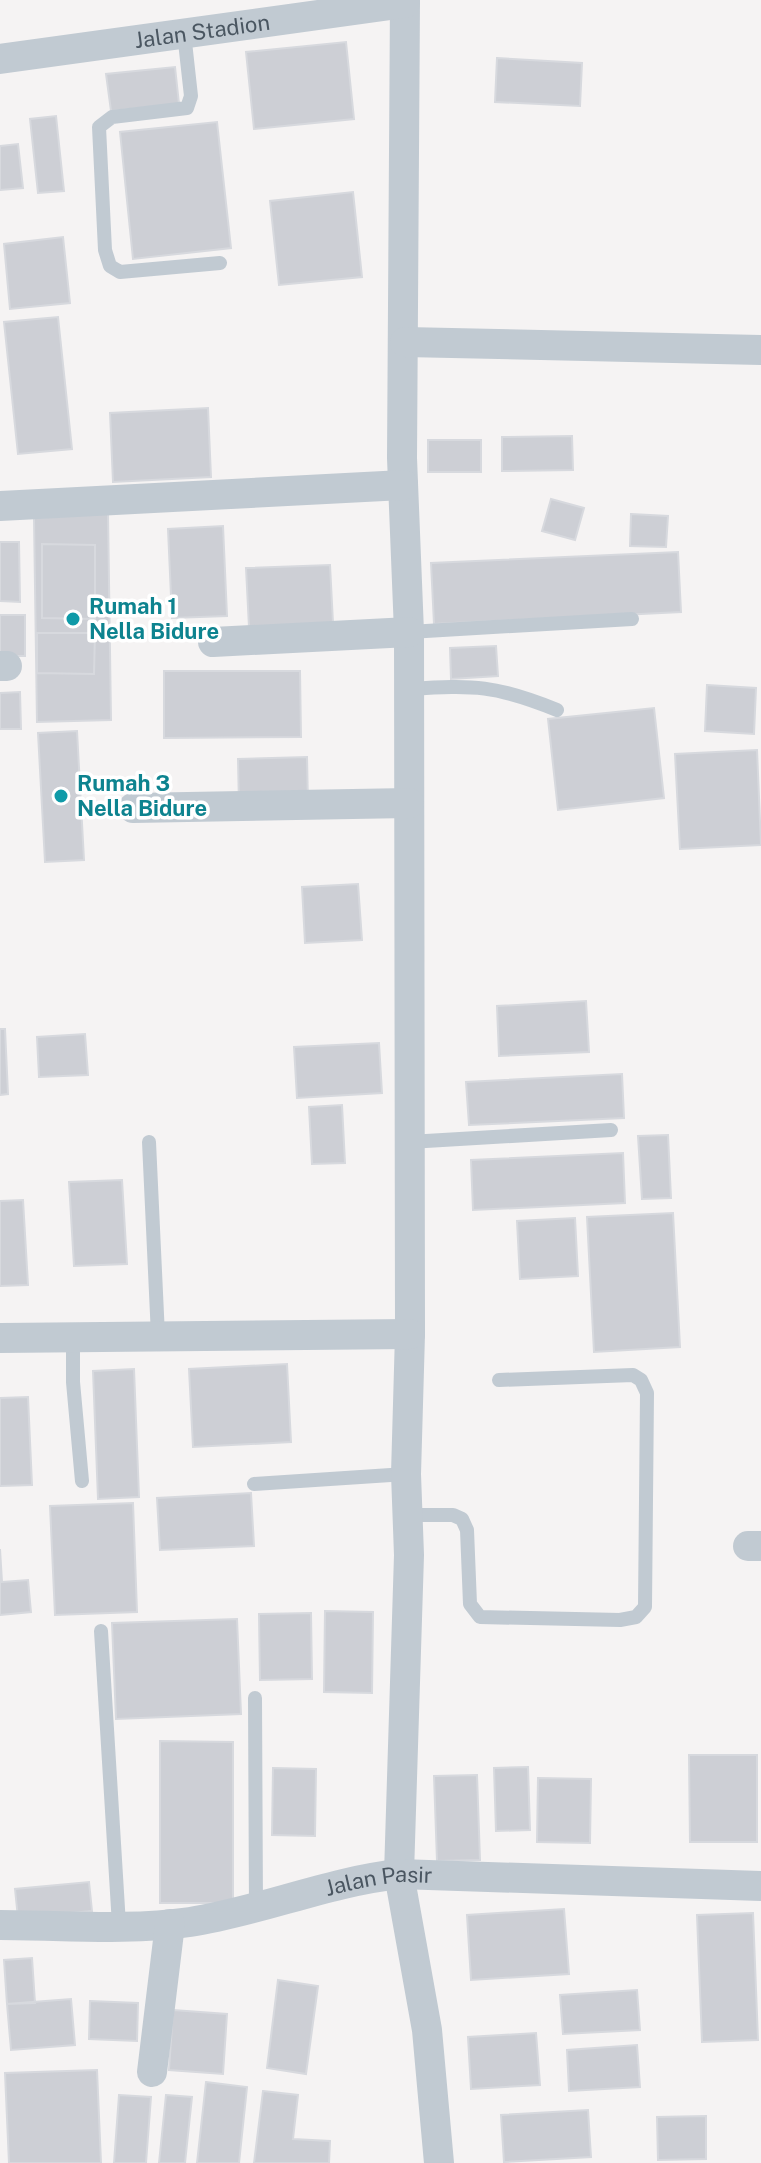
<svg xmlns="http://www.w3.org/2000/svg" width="761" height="2163" viewBox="0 0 761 2163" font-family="'Public Sans',sans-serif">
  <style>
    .building { fill: #cdcfd5; stroke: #d7d9de; stroke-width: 2 }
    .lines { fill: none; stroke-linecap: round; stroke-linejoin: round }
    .service { stroke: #c1cad2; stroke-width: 14 }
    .minor { stroke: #c1cad2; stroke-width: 30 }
    .culture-dot { fill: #0f9aa8; stroke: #fff; stroke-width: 3 }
    .labels { text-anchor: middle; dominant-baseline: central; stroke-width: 7; stroke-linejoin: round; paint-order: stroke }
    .street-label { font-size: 22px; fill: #4a5661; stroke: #fff }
    .culture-label { font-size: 22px; font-weight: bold; fill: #0d838f; stroke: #fff; text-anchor: start }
  </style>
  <rect width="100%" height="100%" fill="#f5f3f3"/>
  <!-- building -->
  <path class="building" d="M346 42 354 119 254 129 246 52Z
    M497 58 582 63 580 106 495 102Z
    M175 67 179 104 111 111 106 74Z
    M56 116 64 191 38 193 30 119Z
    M217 122 231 248 133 259 120 132Z
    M18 144 23 188 0 190V146Z
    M353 192 362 277 279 285 270 201Z
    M63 237 70 303 10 309 4 244Z
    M58 317 72 449 18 454 4 322Z
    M208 408 211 477 113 482 110 413Z
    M572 436 573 470 502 471V437Z
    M428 440H481V472H428Z
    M551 499 584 508 575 540 542 531Z
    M108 513 111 720 37 722 34 518Z
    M631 514 668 516 666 547 630 546Z
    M223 526 227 616 172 618 168 529Z
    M0 542H19L20 602 0 601Z
    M42 544 95 545V619L42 618Z
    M678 552 681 612 434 624 431 563Z
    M330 565 333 623 249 627 246 568Z
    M0 615H25V656H0Z
    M37 633H95L94 674 37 673Z
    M496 646 498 676 451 679 450 648Z
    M164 671H300L301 737 164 738Z
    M707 685 756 688 754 734 705 731Z
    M20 692 21 729H0V693Z
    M654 708 664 798 558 810 548 719Z
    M77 731 84 860 45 862 38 733Z
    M77 731 84 860 45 862 38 733Z
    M757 750 761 845 680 849 675 754Z
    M307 757 308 804 239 806 238 759Z
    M358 884 362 940 305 943 302 887Z
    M586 1001 589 1052 499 1056 497 1006Z
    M0 1029H5L8 1094 0 1095Z
    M85 1034 88 1075 39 1077 37 1037Z
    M379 1043 382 1093 297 1098 294 1047Z
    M622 1074 624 1118 469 1125 466 1082Z
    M342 1105 345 1163 312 1164 309 1107Z
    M668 1135 671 1198 642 1199 638 1136Z
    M623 1153 625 1203 473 1210 471 1160Z
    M122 1180 127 1264 74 1266 69 1182Z
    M23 1200 28 1285 0 1286V1201Z
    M673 1213 680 1347 594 1352 587 1217Z
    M575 1218 578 1276 520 1279 517 1221Z
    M287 1364 291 1442 193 1447 189 1369Z
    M134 1369 139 1497 98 1499 93 1371Z
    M28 1397 32 1485 0 1486V1398Z
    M251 1493 254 1546 160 1550 157 1498Z
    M133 1503 137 1612 55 1615 50 1506Z
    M0 1549 2 1582 28 1580 31 1612 0 1615Z
    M325 1611 373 1612 372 1693 324 1692Z
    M311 1613 312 1679 260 1680 259 1614Z
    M237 1619 241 1714 116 1719 112 1623Z
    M160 1741 233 1742V1903H160Z
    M689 1755H757V1842H690Z
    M528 1767 530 1830 496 1831 494 1768Z
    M273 1768 316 1769 315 1836 272 1835Z
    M477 1775 480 1860 437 1861 434 1776Z
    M538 1778 591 1779 590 1843 537 1842Z
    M89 1882 92 1911 18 1918 15 1889Z
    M564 1909 569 1974 471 1980 467 1915Z
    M753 1913 758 2040 702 2042 697 1915Z
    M32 1958 35 2003 7 2004 4 1960Z
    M278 1980 318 1986 306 2074 267 2068Z
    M637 1990 640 2030 563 2034 560 1995Z
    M71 1999 75 2045 11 2050 7 2004Z
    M90 2001 138 2003 137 2041 89 2039Z
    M173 2010 227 2014 223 2074 169 2070Z
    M536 2033 540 2085 471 2089 468 2037Z
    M637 2045 640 2087 569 2091 567 2050Z
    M97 2070 101 2163H9L5 2073Z
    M206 2082 247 2087 239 2163H197Z
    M263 2091 298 2095 293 2139 330 2141 329 2163H254Z
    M119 2095 151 2097 146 2163H114Z
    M166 2095 192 2097 185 2163H159Z
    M588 2110 591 2157 504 2162 501 2115Z
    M706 2116V2159L658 2160 657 2117Z"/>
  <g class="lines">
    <!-- service -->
    <path class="service" d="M184 33 191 96 187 108 112 117 99 127 105 250 110 266 120 272 220 263
      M409 632 632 619
      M409 689C475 685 495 685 557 710
      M149 1142 158 1336
      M409 1142 611 1130
      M73 1336V1382L82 1481
      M254 1484 406 1474
      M407 1515H453L462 1519 467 1530 470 1604 480 1617 620 1620 636 1617 645 1607 647 1393 641 1380 633 1375 499 1380
      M101 1631 119 1925
      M255 1698 256 1909"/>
    <!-- minor -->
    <g class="minor">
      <path d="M405 0 402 458 409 632 410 1334 406 1474 409 1555 399 1874 427 2030 439 2163"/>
      <path id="s1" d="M0 59 405 3"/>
      <path d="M405 342 761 350"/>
      <path d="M0 506 403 485"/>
      <path d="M213 642 409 632"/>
      <path d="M0 666H7"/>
      <path d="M133 808 409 803"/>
      <path d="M0 1338 410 1334"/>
      <path d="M748 1546H761"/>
      <path id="s2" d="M0 1925C62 1925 128 1931 190 1922 261 1911 327 1882 399 1874L761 1886"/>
      <path d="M152 2072 170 1924"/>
    </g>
  </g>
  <!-- markers -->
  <g class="culture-dot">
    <circle cx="73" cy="619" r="8"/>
    <circle cx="61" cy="796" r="8"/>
  </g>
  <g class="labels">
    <!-- street labels -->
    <g class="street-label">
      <text stroke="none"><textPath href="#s1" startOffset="204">Jalan Stadion</textPath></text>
      <text stroke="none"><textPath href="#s2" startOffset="384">Jalan Pasir</textPath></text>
    </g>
    <!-- culture labels -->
    <g class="culture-label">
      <text x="89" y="606">Rumah 1<tspan x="89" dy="25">Nella Bidure</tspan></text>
      <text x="77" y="783">Rumah 3<tspan x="77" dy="25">Nella Bidure</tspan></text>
    </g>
  </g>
</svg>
